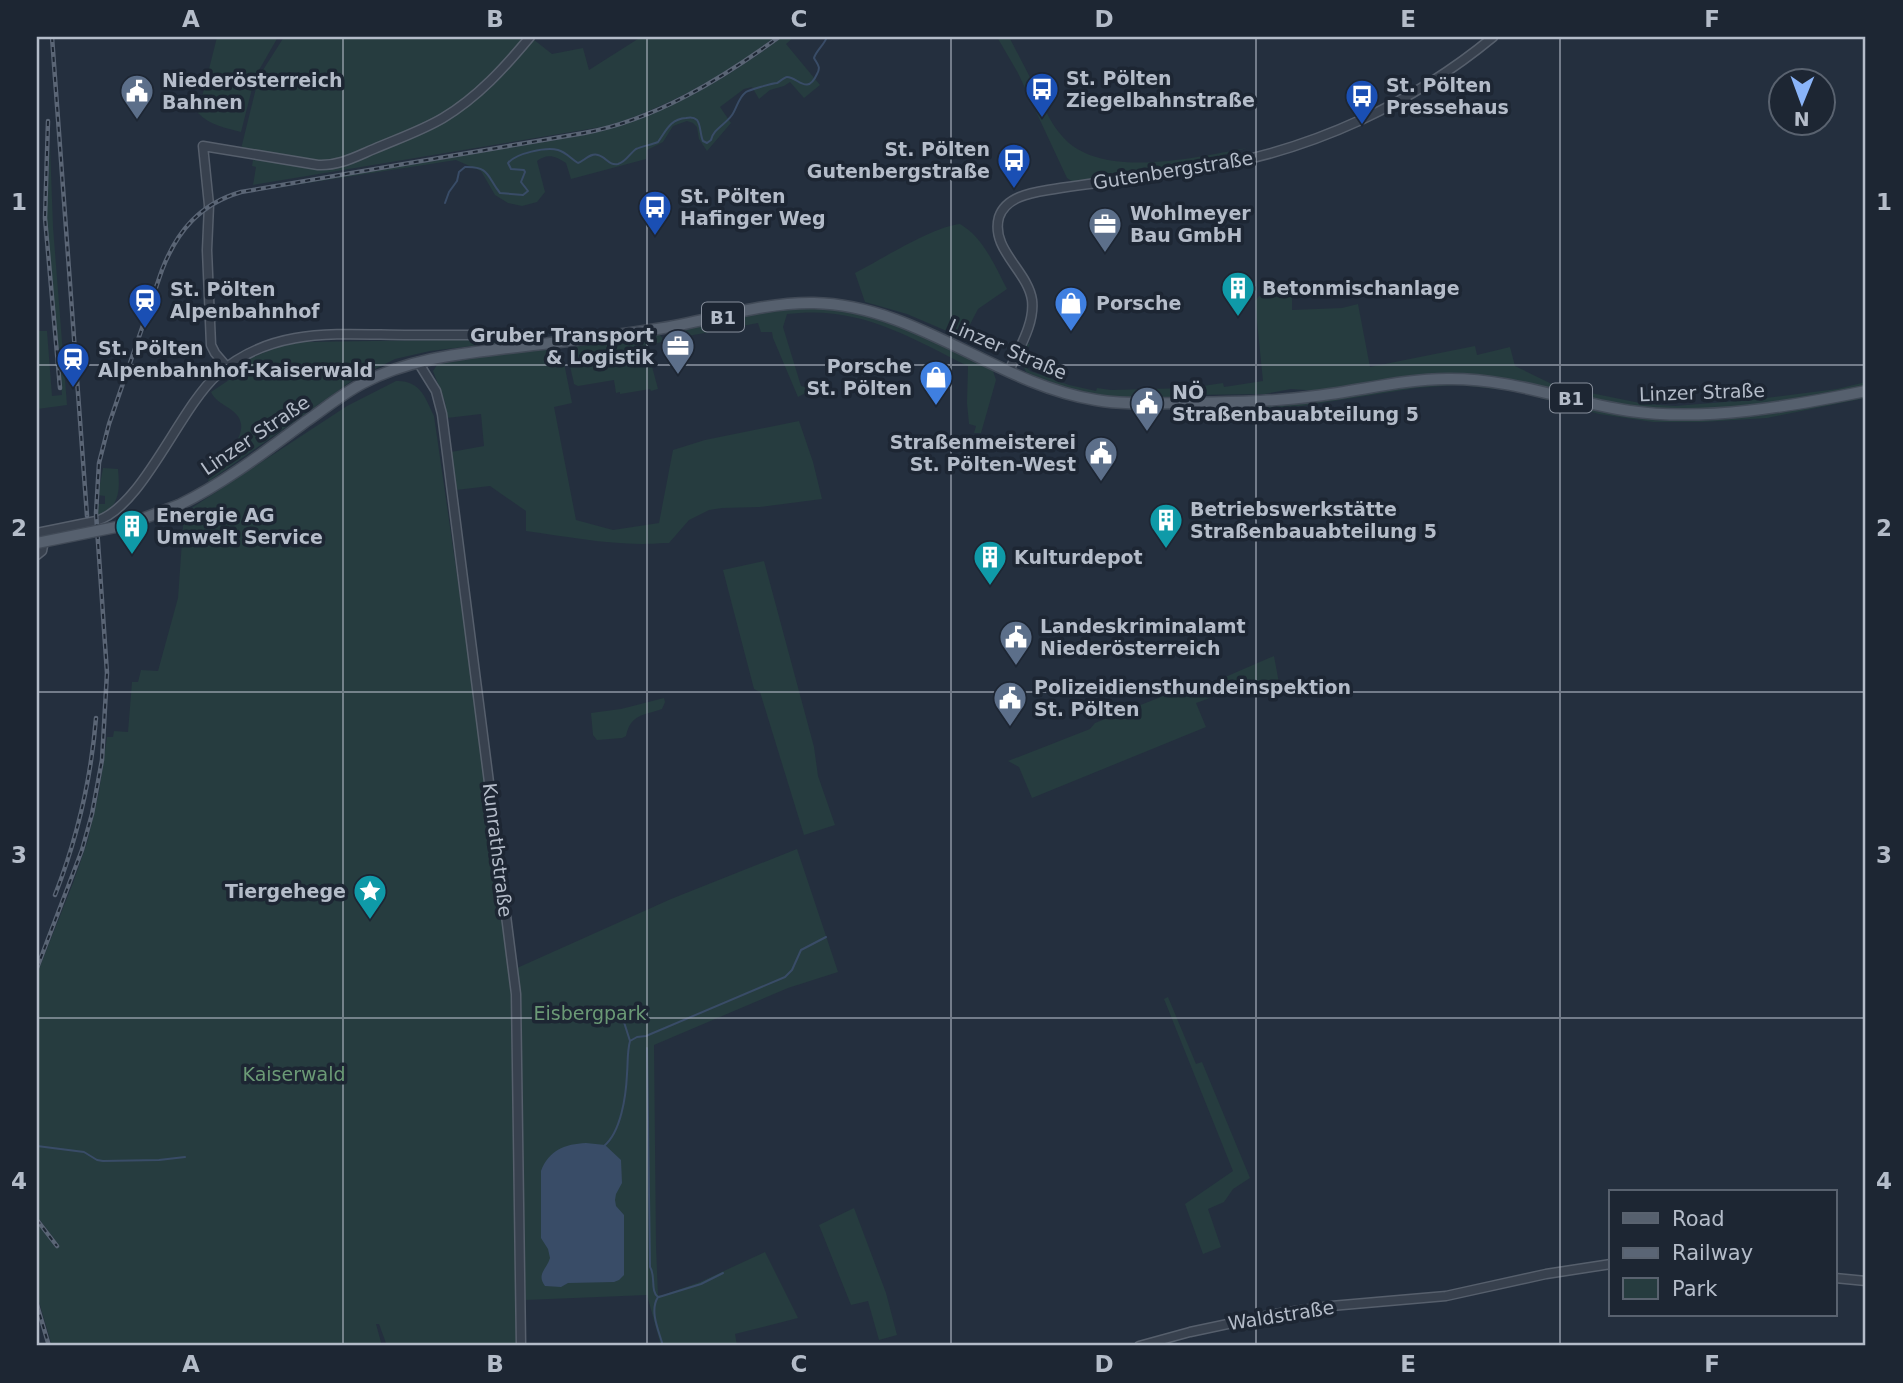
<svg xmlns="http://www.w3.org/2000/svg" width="1903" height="1383" viewBox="0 0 1903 1383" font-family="'DejaVu Sans',sans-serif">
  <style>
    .green { fill: #263c3f }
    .water { fill: #394c67 }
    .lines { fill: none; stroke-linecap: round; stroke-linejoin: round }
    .stream { stroke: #394c67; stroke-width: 2 }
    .tertiary-casing { stroke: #565f6c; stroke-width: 11 }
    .primary-casing { stroke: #414a57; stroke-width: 13 }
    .tertiary { stroke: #38414e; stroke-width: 8 }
    .primary { stroke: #56606e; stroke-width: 10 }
    .rail-casing { stroke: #5a6575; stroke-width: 4.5 }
    .rail { stroke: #1d2633; stroke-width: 2; stroke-dasharray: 5; stroke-linecap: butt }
    .primary-bridge-casing { stroke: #414a57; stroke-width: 13; stroke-linecap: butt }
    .primary-bridge { stroke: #56606e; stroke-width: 10 }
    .grid { fill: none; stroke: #b4bcc9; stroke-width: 2; stroke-opacity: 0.55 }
    .labels { text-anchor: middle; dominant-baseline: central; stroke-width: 7; stroke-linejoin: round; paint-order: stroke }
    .shield { fill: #1d2633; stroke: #878f9c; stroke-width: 2 }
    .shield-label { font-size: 18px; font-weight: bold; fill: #b4bcc9 }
    .poi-label { font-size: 19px; font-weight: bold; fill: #b4bcc9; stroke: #1d2633; text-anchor: start }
    .street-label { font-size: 19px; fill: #b4bcc9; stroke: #1d2633 }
    .park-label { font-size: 19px; fill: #6b9a76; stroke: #1d2633 }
    .neatline { fill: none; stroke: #b4bcc9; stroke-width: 2.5 }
    .grid-label { font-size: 23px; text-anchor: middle; font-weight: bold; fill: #b4bcc9 }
  </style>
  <rect width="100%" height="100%" fill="#242f3e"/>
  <!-- green -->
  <path class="green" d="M217 37H278L255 77 241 132C226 128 209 125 198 113Z
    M284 37H526L481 85 452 108 420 126 337 161 318 162 241 149 257 84 263 70Z
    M641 37H775C727 74 665 109 607 126L253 185 256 167 252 166 253 160 329 169 347 164 435 126 533 39 552 54 583 48 589 70Z
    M782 37H794L786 44 820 85 804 98 790 82 784 86 770 90 759 99 752 87 744 89 720 107 731 123 707 151 699 139 697 127 693 123 687 121 673 126 663 142 647 150 646 159 571 179 566 163C555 156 548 153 537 161L545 192 537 202 522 206 508 203 495 195 481 171 456 160 249 192 584 135C656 120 724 81 782 37Z
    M997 37H1009C1019 56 1029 75 1038 94 1045 109 1051 124 1062 136 1100 181 1197 157 1247 148L1172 170 1073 182 1067 178 1018 73Z
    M50 145 53 227 67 405 37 409V342L39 331H47L52 396 62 395 46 220Z
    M960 224C983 237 995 266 1007 289L978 309 963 338 907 314 865 302 855 273C882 259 932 227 960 224Z
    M1259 296 1292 297V310L1342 308 1358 304 1370 367 1475 346 1477 355 1510 347 1515 366 1556 386 1645 404 1675 406 1749 400 1837 389 1866 382V388C1793 401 1717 415 1642 409 1608 406 1575 394 1543 387 1509 379 1476 374 1441 375L1318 391 1291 389 1265 394 1189 395V397C1158 397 1126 399 1095 394 1071 390 1049 382 1026 372L1021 361 1023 347 1030 343C1026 353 1020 363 1030 371L1069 385 1096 391 1097 388 1111 390 1189 388 1223 383 1224 387 1263 381 1255 301Z
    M828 307 877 317 922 335 989 368 993 371 996 380 981 433H974L976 426 969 424 967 403 968 366C907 336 859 305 787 314L783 327 801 386 813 389 798 397 773 338 772 332H761L758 323 672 339 673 334 678 330 766 311 790 308Z
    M656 334 660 335 665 341 639 348 643 360 650 359 658 389 651 391 650 389 620 394V392L616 393 614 380 578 386 574 384C572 371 563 352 576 344Z
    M506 339V342L430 351 395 359 353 380 335 393 208 482C209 479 209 474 210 471 218 456 244 443 241 424 239 408 217 406 211 392L241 372 242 363C263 352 281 345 304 342Z
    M555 348 558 349 562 353 572 403 554 407 576 520 613 530 659 523 673 450 705 440 799 421 813 462 822 499 760 507 722 508 709 510 689 520 669 543H664C618 547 571 537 526 531V511L490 486 456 490 451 452 484 446 481 414 447 418 445 402 433 371 437 365 441 363 494 354Z
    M396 381C420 380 425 397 434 416L473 686 513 994 519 1346H387L379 1324H376L382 1346H52L37 1295V1223L55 1247 58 1244 37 1216V974L73 883 87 843 99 792 107 737H113L114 731 128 732 132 682H138L141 670 158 671 178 598 184 513 347 406Z
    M1458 383 1500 386 1639 416 1866 395V398L1767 418 1703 422H1653L1599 414 1514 391 1457 385 1416 388 1302 406 1229 410 1231 408 1241 407 1314 401 1416 385Z
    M103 468 118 469C120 490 120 507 98 516V504H105V496L98 495Z
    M764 561 814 747 818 776 835 825 804 835 760 692 754 689 723 570Z
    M1274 656 1279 683 1235 689 1196 703 1206 727 1032 798 1019 767 1008 761 1090 729 1095 723 1186 687 1216 681Z
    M664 698 665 702 662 709C642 716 631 714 626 736L622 738 597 740 593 735 591 713 621 709Z
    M797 849 838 972 788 988 654 1045 656 1246 658 1295H663L700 1282 765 1252 798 1318 735 1334 737 1346H661L647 1295 525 1300 517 968 671 899Z
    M1168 997 1196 1064 1202 1062 1250 1178 1233 1189 1224 1202 1208 1209 1221 1247 1203 1254 1185 1204 1233 1171 1164 999Z
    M854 1208 886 1293 897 1335 879 1340 868 1301 851 1305 819 1225Z"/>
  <!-- water -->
  <path class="water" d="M586 1143 605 1145 621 1160 622 1183 616 1194 615 1200 616 1206 624 1215V1275L619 1280 614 1282 568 1283 561 1287 545 1286C536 1274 547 1269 550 1258L548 1249 541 1238V1171C549 1150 565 1144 586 1143Z"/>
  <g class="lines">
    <!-- stream -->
    <path class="stream" d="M445 203 449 192 457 181 459 172 465 167C490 166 487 177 500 193L523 195 528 191 521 182 525 172 524 170 511 169 508 163C516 153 546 147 558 150 566 152 571 159 578 163 584 161 591 152 598 155 606 157 609 166 618 164 626 162 630 153 636 149 642 146 651 145 658 142 666 131 670 119 686 118 690 117 694 117 697 120 701 125 700 135 703 141L707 143 711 140C713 129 725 125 732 115 737 108 738 98 746 92 749 90 773 83 777 83 779 82 785 77 787 77 798 77 807 96 817 74 821 67 818 65 814 58 816 51 824 45 827 37
      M623 1019 630 1041
      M647 1048 650 1267C656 1276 650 1291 658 1297 649 1311 659 1331 663 1346
      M37 1146 84 1152 97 1160 103 1161 159 1160 185 1157
      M604 1146C621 1132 626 1096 627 1074 628 1063 627 1052 630 1041L637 1037 646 1036 785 977 792 970 801 950 826 937
      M659 1297 701 1284 723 1273"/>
    <defs>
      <path id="tertiary" d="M418 362 436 391 442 414 516 994 521 1346
        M227 367 215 353 211 345 207 250 209 205 203 146 318 165C339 166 355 157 374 149 397 139 421 131 443 118 478 97 505 67 530 37
        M1009 371C1018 350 1035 324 1032 300 1028 271 990 249 999 217 1006 197 1030 193 1048 190 1102 181 1158 177 1212 167 1315 148 1412 104 1493 37
        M37 533 96 521C142 508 179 409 217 375 273 325 341 335 410 335 451 335 492 335 533 335L539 340 540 344
        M37 555 42 551 45 536
        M1835 1278 1866 1281
        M1139 1346 1190 1332 1275 1314 1331 1306 1446 1296 1546 1274 1611 1264"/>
      <path id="primary" d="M179 505C223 484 266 451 305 422 324 409 342 394 363 383 409 359 458 354 508 348 558 342 608 337 657 329 709 321 761 302 814 303 917 305 996 384 1096 400 1125 405 1155 403 1184 403 1228 402 1273 402 1316 396 1360 391 1403 379 1447 379 1513 378 1567 402 1630 411 1705 422 1792 406 1866 391"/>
    </defs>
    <!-- tertiary casing -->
    <use href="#tertiary" class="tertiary-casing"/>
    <!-- primary casing -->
    <use href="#primary" class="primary-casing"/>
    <!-- tertiary -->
    <use href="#tertiary" class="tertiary"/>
    <!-- primary -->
    <use href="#primary" class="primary"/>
    <defs>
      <path id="rail" d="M52 37 87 516
        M48 121 45 218 60 388
        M55 895C77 839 91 779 96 718
        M37 968 82 850 92 814 102 760 107 673 96 513 99 463 109 424 162 270C177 231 200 204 241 192L584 133C655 120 721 79 779 37
        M37 1220 57 1246
        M37 1305 49 1346"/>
    </defs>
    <!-- rail casing -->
    <use href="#rail" class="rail-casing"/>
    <!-- rail -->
    <use href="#rail" class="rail"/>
    <defs>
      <path id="primary-bridge" d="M37 543 126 525 179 505"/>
    </defs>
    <!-- primary-bridge casing -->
    <use href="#primary-bridge" class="primary-bridge-casing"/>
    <!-- primary-bridge -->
    <use href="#primary-bridge" class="primary-bridge"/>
  </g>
  <!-- grid -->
  <path class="grid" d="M343 37V1346M647 37V1346M951 37V1346M1256 37V1346M1560 37V1346M37 365H1866M37 692H1866M37 1018H1866"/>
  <!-- icons -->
  <defs>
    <symbol id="bus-pin" viewBox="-11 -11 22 30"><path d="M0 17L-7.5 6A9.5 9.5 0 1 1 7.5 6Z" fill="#1a4fb4" stroke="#1d2633"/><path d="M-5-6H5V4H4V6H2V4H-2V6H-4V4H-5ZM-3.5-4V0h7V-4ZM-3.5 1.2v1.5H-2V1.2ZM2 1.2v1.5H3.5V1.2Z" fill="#fff"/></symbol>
    <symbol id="civic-pin" viewBox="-11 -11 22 30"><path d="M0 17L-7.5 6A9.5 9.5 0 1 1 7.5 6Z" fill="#5c6f8a" stroke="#1d2633"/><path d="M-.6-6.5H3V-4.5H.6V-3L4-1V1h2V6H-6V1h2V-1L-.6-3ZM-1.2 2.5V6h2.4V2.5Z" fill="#fff"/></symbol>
    <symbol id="office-pin" viewBox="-11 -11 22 30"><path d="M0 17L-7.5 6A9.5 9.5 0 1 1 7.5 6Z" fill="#5c6f8a" stroke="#1d2633"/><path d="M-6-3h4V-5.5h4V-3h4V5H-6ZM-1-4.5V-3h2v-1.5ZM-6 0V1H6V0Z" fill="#fff"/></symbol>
    <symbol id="building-pin" viewBox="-11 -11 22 30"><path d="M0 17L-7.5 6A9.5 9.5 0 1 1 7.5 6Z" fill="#0f9aa8" stroke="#1d2633"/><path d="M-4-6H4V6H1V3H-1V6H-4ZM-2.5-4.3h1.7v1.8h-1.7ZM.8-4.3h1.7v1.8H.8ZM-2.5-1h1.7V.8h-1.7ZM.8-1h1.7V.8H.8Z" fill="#fff"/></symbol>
    <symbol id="station-pin" viewBox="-11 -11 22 30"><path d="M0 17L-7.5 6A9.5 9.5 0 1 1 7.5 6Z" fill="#1a4fb4" stroke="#1d2633"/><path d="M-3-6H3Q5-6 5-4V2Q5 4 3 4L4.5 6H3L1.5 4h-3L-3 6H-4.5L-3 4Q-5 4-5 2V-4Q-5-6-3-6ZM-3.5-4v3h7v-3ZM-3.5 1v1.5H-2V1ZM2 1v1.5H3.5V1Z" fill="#fff"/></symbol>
    <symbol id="shop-pin" viewBox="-11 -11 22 30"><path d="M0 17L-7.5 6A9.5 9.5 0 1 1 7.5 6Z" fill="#3f7fe0" stroke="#1d2633"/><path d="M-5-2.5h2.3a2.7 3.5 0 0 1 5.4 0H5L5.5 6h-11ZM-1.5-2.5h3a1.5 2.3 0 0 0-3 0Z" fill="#fff"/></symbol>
    <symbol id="sight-pin" viewBox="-11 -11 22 30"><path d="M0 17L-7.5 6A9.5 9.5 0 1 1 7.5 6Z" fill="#0f9aa8" stroke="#1d2633"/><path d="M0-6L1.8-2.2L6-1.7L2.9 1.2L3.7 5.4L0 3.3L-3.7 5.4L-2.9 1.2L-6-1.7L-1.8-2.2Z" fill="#fff"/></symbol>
  </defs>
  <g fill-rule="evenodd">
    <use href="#bus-pin" x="1023" y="70" width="38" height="52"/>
    <use href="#civic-pin" x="118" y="72" width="38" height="52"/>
    <use href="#bus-pin" x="1343" y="77" width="38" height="52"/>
    <use href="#bus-pin" x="995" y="141" width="38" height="52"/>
    <use href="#bus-pin" x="636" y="188" width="38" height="52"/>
    <use href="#office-pin" x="1086" y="205" width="38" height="52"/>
    <use href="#building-pin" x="1219" y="269" width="38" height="52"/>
    <use href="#station-pin" x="126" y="281" width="38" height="52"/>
    <use href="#shop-pin" x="1052" y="284" width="38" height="52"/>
    <use href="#office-pin" x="659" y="327" width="38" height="52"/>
    <use href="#station-pin" x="54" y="340" width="38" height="52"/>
    <use href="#shop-pin" x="917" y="358" width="38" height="52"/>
    <use href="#civic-pin" x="1128" y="384" width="38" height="52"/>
    <use href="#civic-pin" x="1082" y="434" width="38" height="52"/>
    <use href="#building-pin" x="1147" y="501" width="38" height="52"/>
    <use href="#building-pin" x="113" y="507" width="38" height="52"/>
    <use href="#building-pin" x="971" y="538" width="38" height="52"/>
    <use href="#civic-pin" x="997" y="618" width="38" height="52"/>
    <use href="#civic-pin" x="991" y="679" width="38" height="52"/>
    <use href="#sight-pin" x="351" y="872" width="38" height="52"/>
  </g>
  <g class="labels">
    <!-- shield labels -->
    <g class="shield">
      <rect x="702" y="302.5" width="42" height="29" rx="5"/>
      <rect x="1550" y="383.5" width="42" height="29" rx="5"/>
    </g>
    <g class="shield-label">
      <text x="723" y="317">B1</text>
      <text x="1571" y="398">B1</text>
    </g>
    <!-- poi labels -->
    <g class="poi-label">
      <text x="1066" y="78">St. Pölten<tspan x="1066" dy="22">Ziegelbahnstraße</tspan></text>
      <text x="162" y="80">Niederösterreich<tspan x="162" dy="22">Bahnen</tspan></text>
      <text x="1386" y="85">St. Pölten<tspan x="1386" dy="22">Pressehaus</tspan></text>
      <text x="990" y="149" text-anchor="end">St. Pölten<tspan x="990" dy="22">Gutenbergstraße</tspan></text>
      <text x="680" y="196">St. Pölten<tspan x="680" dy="22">Hafinger Weg</tspan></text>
      <text x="1130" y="213">Wohlmeyer<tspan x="1130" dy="22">Bau GmbH</tspan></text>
      <text x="1262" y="288">Betonmischanlage</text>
      <text x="170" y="289">St. Pölten<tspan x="170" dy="22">Alpenbahnhof</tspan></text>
      <text x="1096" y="303">Porsche</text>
      <text x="654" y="335" text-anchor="end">Gruber Transport<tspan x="654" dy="22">&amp; Logistik</tspan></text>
      <text x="98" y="348">St. Pölten<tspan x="98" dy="22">Alpenbahnhof-Kaiserwald</tspan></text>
      <text x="912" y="366" text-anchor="end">Porsche<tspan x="912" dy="22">St. Pölten</tspan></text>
      <text x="1172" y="392">NÖ<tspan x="1172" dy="22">Straßenbauabteilung 5</tspan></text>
      <text x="1076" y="442" text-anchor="end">Straßenmeisterei<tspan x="1076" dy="22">St. Pölten-West</tspan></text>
      <text x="1190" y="509">Betriebswerkstätte<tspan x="1190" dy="22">Straßenbauabteilung 5</tspan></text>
      <text x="156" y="515">Energie AG<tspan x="156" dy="22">Umwelt Service</tspan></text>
      <text x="1014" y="557">Kulturdepot</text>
      <text x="1040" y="626">Landeskriminalamt<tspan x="1040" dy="22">Niederösterreich</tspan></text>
      <text x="1034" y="687">Polizeidiensthundeinspektion<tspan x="1034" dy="22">St. Pölten</tspan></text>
      <text x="346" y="891" text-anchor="end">Tiergehege</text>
    </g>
    <!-- street labels -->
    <g class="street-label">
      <text transform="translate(1173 170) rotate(-9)">Gutenbergstraße</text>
      <text transform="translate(1008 349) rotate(23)">Linzer Straße</text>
      <text transform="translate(1702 392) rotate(-2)">Linzer Straße</text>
      <text transform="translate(255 435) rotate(-34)">Linzer Straße</text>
      <text transform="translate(498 850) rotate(83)">Kunrathstraße</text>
      <text transform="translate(1281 1315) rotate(-9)">Waldstraße</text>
    </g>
    <!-- park labels -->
    <g class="park-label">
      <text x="590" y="1013">Eisbergpark</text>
      <text x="294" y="1074">Kaiserwald</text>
    </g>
  </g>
  <!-- border -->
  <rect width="1903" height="1383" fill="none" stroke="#1d2633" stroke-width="77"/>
  <!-- legend -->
  <rect x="1609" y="1190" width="228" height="126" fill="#1d2633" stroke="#59626f" stroke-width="2"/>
  <rect x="1623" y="1213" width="35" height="10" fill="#56606e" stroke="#59626f" stroke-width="2"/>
  <text x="1672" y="1226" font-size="21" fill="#b4bcc9">Road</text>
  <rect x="1623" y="1248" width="35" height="10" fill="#5a6575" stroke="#59626f" stroke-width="2"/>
  <text x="1672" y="1260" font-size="21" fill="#b4bcc9">Railway</text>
  <rect x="1623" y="1278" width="35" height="21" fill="#263c3f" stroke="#59626f" stroke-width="2"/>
  <text x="1672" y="1296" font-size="21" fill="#b4bcc9">Park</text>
  <!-- north arrow -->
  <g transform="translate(1802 102) rotate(181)"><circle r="33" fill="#1d2633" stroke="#59626f" stroke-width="2"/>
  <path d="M0-5L12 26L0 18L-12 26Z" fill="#8ab4f8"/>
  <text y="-10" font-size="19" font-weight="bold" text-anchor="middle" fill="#b4bcc9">N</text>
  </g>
  <rect x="38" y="38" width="1826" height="1306" class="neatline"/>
  <g class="grid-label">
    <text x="191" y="27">A</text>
    <text x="495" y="27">B</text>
    <text x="799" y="27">C</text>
    <text x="1104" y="27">D</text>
    <text x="1408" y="27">E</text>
    <text x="1712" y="27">F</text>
    <text x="19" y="210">1</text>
    <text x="1884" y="210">1</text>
    <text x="19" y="536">2</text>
    <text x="1884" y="536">2</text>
    <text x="19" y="863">3</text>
    <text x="1884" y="863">3</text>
    <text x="19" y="1189">4</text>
    <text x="1884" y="1189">4</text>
    <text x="191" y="1372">A</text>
    <text x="495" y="1372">B</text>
    <text x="799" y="1372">C</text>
    <text x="1104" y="1372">D</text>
    <text x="1408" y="1372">E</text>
    <text x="1712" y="1372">F</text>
  </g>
</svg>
